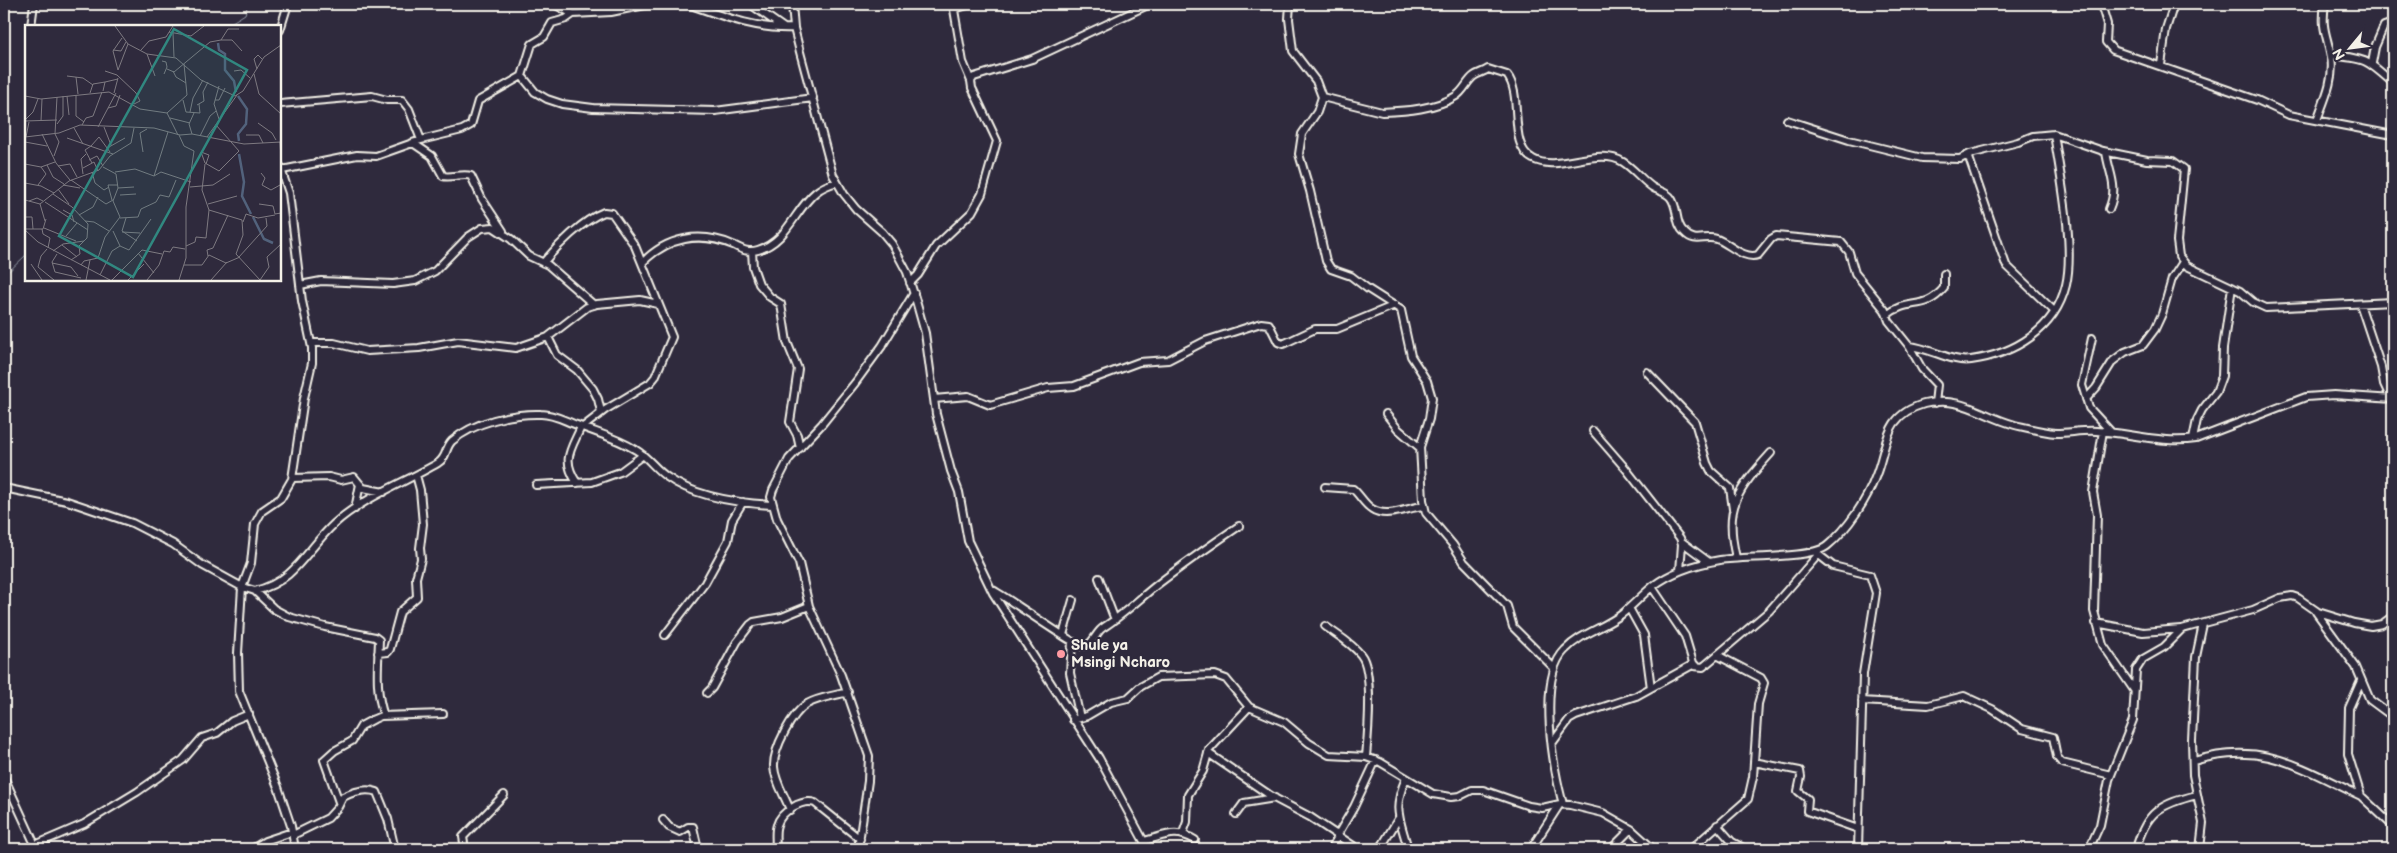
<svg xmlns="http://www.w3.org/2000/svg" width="2397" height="853" viewBox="0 0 2397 853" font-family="'Balsamiq Sans',sans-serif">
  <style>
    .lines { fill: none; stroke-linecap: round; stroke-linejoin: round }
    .stream { stroke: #939ba7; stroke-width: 1 }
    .minor-casing { stroke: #f4f1e8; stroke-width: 10 }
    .minor { stroke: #2f2a3d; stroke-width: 6 }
    .poi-dot { fill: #ff9aa2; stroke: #2f2a3d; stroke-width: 2 }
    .labels { text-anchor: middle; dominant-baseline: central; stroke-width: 4.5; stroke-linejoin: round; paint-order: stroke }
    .poi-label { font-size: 15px; font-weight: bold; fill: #f4f1e8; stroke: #2f2a3d; text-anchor: start }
    .inset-river { fill: none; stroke: #52627c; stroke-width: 2.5 }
    .inset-road { fill: none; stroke: #7e7a81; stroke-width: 1 }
    .view { fill: #318880; fill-opacity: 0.15; stroke: #318880; stroke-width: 2.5 }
    .inset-edge { fill: none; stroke: #f4f1e8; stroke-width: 2.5 }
  </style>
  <rect width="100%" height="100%" fill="#2f2a3d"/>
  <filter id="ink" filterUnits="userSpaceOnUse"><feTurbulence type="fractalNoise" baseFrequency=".02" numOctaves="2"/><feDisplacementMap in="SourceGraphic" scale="10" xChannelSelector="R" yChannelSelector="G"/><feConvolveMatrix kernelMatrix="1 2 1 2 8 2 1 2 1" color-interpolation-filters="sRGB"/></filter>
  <g filter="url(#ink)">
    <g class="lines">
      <!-- stream -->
      <path class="stream" d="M226 26 245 14 248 4
        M4 276 26 255"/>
      <defs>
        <path id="minor" d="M554 4 573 14 611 12 650 4
          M679 4H688C722 16 758 30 794 28
          M750 4 784 28
          M792 4 794 28 800 52 833 175 844 194 856 209 882 232 892 244 907 272 916 301 925 333 936 414 951 471 959 492 968 541 993 593 1099 758 1148 849
          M953 4 963 62 971 81
          M1290 4 1289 19 1293 51 1316 81 1322 97 1317 112 1302 134 1299 154 1310 191 1326 261 1331 269 1351 276 1368 289 1401 310 1411 356 1427 381 1432 398 1429 419 1420 447 1423 500 1426 513 1453 545 1464 562 1507 606 1513 627 1554 668
          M2101 4 2107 24 2106 42 2113 50 2257 100 2289 115 2393 135
          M954 9 971 4
          M31 26 34 4
          M280 30 288 4
          M2331 55C2367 59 2366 59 2393 83
          M2372 63 2375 47 2384 26 2393 23
          M2161 65 2166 29 2174 4
          M522 76 535 92 547 99 562 104 593 108 715 111 813 98
          M1322 97 1382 112C1406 111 1436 109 1456 96 1464 91 1467 81 1474 76 1478 73 1484 72 1488 69L1507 75C1524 96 1507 146 1533 159 1558 173 1598 146 1623 162 1634 169 1642 180 1652 187 1658 191 1667 192 1671 198 1679 209 1674 223 1685 233 1695 244 1705 235 1717 239 1730 244 1744 260 1758 255L1771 239 1776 236 1841 242 1849 252 1855 273 1885 310 1889 321 1909 346 1922 369 1937 385 1935 403
          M280 104 372 96 387 100H402L409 109 421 140
          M1787 120 1849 140 1922 158 1960 159 1970 154 2018 142 2033 136 2054 134 2103 151 2147 160 2173 161 2184 169 2177 241 2179 256 2187 266 2240 291 2253 302 2266 308 2393 302
          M2317 120C2324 101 2335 78 2331 57 2327 34 2321 30 2325 4
          M413 143 432 156 443 176C452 178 463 173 471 176L482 199 503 231
          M2106 152C2109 174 2119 186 2109 209
          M1968 155 2006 265 2054 311
          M280 166 289 193 302 301 312 348V363L304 398 292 479 281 498 262 511 255 524 251 563 242 587 238 653 239 691 278 787 291 826 295 849
          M282 170 357 155 376 156 421 140 462 130 471 125 478 101 522 76 532 44 544 37 552 23 566 19 573 14
          M752 251 753 267 759 284 770 297 781 304 787 342 798 369 790 422 797 435 800 448
          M543 263C557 246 583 220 604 212L612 213 635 246 672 337 655 377 650 383 605 410 583 427
          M642 263C667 237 700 231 733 245 742 249 747 253 758 250 787 242 795 209 816 192 822 187 830 184 837 182
          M910 283 918 275 936 246 972 212 982 194 997 141 972 88 971 81 974 77 1032 59 1150 4
          M300 285 321 281 393 284 415 281 435 271 468 237 482 228 493 227 511 239 529 256 548 265 594 305
          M2360 304 2381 367 2384 384 2391 399
          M1887 315C1909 297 1924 312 1944 288V274
          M548 337 557 355 577 370 593 389 598 399 601 412
          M2092 338 2082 385 2089 408 2111 432
          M311 343H334L367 351 419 348 458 341 516 348 548 337 587 307 597 304 640 300 658 304
          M1909 346C1931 348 1952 363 1971 360 2014 354 2055 330 2066 285 2075 247 2060 174 2054 134
          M1647 372 1695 422 1707 463 1711 471 1730 488 1733 509
          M934 399 968 396 990 405 1048 388 1074 386 1139 362 1168 360 1205 341 1261 323 1269 324 1278 342 1283 344 1315 329H1337L1395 305
          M2086 399 2096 388 2113 361 2125 352 2143 345 2155 329 2162 314 2172 279 2183 262
          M1386 414 1398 429 1420 448
          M1593 431 1626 469 1680 538 1682 544 1680 571
          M2103 431 2093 492 2097 515 2094 611 2103 645 2134 690
          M2193 439 2197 420 2202 410 2216 392 2222 376 2223 348 2232 287
          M293 478 329 477 341 480 354 477 363 488 384 492
          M577 483C561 459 571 450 581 427
          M536 485 592 482 620 472 643 455
          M1325 487 1353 489C1360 495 1364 504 1372 509 1387 519 1408 507 1424 506
          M4 488 67 501 132 523 173 544 202 565 242 587 255 591 274 609 289 617 325 627 375 637 379 640C378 668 375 690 384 716
          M355 509 360 484
          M1682 542 1709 562
          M1815 552 1833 566 1870 575 1876 593 1863 674 1858 849
          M1736 558C1724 506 1737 491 1771 453
          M1099 578 1115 620
          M1652 587 1685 636 1694 666 1703 667 1769 611 1818 555
          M991 589C1007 597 1075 646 1082 646 1094 646 1095 632 1104 627 1123 615 1139 599 1158 584 1184 564 1211 545 1239 526
          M255 591C296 581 306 550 334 524 362 498 406 482 438 463 447 458 445 448 452 441 474 422 512 413 541 414 554 414 565 421 577 425 597 433 617 438 636 450 648 457 656 470 667 477 695 497 738 503 772 505
          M1629 608 1644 635 1651 688
          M2316 612 2356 667 2370 700 2393 717
          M2096 623 2143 632 2181 629
          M1325 626C1337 635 1352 643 1361 655 1374 671 1368 735 1366 757
          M665 635 705 583 728 541 732 520 743 502
          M1063 635 1073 600
          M1072 642 1070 673 1080 718
          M378 653 388 652 390 649 400 612 417 597 416 578 421 559 420 548 423 524 420 490 416 475
          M2361 681 2349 708 2348 754 2361 796 2393 826
          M707 693 712 688 737 642 750 625 754 622 782 617 809 606
          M1862 701 1928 705 1964 696 1992 709 2022 729 2053 737 2057 757 2062 763 2111 775
          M1073 720 1087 716 1111 702 1128 698 1140 687 1158 677 1215 675 1226 679 1249 707 1284 722 1309 743 1329 755 1366 757 1380 762 1433 794 1451 797 1460 796 1472 790H1483L1529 806 1542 808 1560 804 1570 805 1603 813 1631 829 1653 849
          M1553 742 1569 720 1576 716 1636 696 1694 664
          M1208 753 1274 798 1310 817 1358 849
          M2194 761C2263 740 2301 768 2361 796
          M1754 762 1800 771 1801 777 1798 791 1808 799 1807 811 1858 829
          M4 777 37 849
          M1406 778C1392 810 1400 818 1408 849
          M339 802 324 760 334 751 352 741 361 726 374 719 381 716 443 714
          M1563 804C1553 770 1537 677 1565 650 1581 633 1604 628 1622 614 1633 605 1642 595 1653 586 1673 571 1696 564 1720 560 1745 556 1811 559 1827 546 1848 529 1867 500 1876 475 1888 444 1884 415 1924 404 1962 395 1981 416 2015 425 2028 428 2043 432 2056 433 2069 433 2083 430 2096 431 2130 433 2162 444 2196 439L2306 397 2334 395 2393 399
          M790 810C785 796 775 782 774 767 773 749 792 713 807 704 819 697 834 696 848 692
          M1236 814 1244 803 1275 798
          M663 820 669 827 680 832 688 827H693L698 849
          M1717 825 1732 842 1745 849
          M1183 833 1187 822 1188 795 1203 771 1209 750 1249 707
          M293 835 328 818 338 807 343 797C353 792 366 788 377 792L388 819 394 845
          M1337 836 1354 807 1376 760
          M1144 841C1165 836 1175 828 1195 840
          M35 845 84 824 137 792 183 760 202 738 217 733 232 721 249 714
          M1249 848 1252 849
          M252 849 265 841 292 832
          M465 849 463 837 504 795
          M707 849 717 847 726 849
          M775 849C777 842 774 832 777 825 781 811 802 799 815 803L860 839
          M858 849 868 781 869 756 841 675 809 606 799 563 777 519 771 497 773 490 789 459 822 424 855 383 882 346 914 293
          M1331 849 1338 837
          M1380 849 1398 819
          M1531 849 1560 804
          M1611 849 1631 829
          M1691 849 1748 799 1753 777 1758 704 1764 683 1761 678 1717 655
          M2089 849 2100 825 2109 780 2133 720 2136 670 2143 659 2164 647 2182 629 2253 610 2280 598 2292 596 2298 598 2318 612 2354 623 2371 626 2382 624 2393 616
          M2136 849C2146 811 2161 804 2197 795
          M2200 849 2203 823 2193 775 2192 740 2196 657 2203 624
          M2390 849 2393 845"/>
      </defs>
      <!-- minor casing -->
      <use href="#minor" class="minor-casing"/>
      <!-- minor -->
      <use href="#minor" class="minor"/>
    </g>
  </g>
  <!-- markers -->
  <circle class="poi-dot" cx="1061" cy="654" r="5"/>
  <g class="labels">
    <!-- poi labels -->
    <g class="poi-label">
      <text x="1071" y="645">Shule ya<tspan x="1071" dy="17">Msingi Ncharo</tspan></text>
    </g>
  </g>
  <!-- overview -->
  <g transform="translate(25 25)">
    <rect width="256" height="256" fill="#2f2a3d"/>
    <path class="inset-river" d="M193 18 194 25 200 29V45L209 56 211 67M213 71 222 84 221 99 213 109 214 116M214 129 219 157 217 171 226 189M228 192 239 214 248 218"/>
    <path class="inset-road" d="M90 1 103 19 122 29 151 33 176 55 210 71 218 66 239 32 256 20M144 7 166 11 179 1M148 8 149 32M196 15H207L217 26M88 25 96 26 101 17M116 25 124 16 141 12 148 1M122 29 130 51M137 36 141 37 142 42 139 49M142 44 149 47 185 17 196 15 203 4H214M232 44 229 34 233 30 237 34M93 45 88 26 97 13M93 45 103 19M80 46 92 50 111 68 115 76 109 79M148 46 151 52 161 58M209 46 216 45 225 53M229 49 234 69 256 89M42 51 58 53 68 60M51 52 53 69M78 66 80 57 93 54M65 68 68 59 80 57M89 68 93 53M51 70V91L59 97M0 71 16 74 84 67 115 84 142 88 153 110M42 71 44 90M158 75 161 87 175 88 174 79M190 75H194L200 63M172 80 179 76 178 67 183 57M83 83 91 81 95 70M165 87 168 73 178 55M142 88 162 70 159 39M145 93 165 98M194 94 189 79 194 61M0 95 8 87 13 74M0 96 32 95M16 96 17 74M233 98 247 108 251 115M32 99 38 91V71M57 100 61 93 68 91 77 67M73 102 91 68M79 102 86 120M49 103 58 119M17 109 31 138 45 155M30 109 32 72M167 109 164 99 169 88M154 110 159 121 169 126 161 182V233L154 255M221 110H234L238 118M175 111 185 91 191 86M0 112 34 108 55 100 129 103 155 110 167 109 219 119 256 117M1 112 4 97M182 112 212 70M42 113 88 129M0 117 22 121M255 117 256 134M66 121 74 112 85 127M66 121 60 125 67 138M84 122 100 113M118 127 115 108 122 104M176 127 180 138 194 146 214 126 191 100M176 127 184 130 181 139M29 131 34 117 30 109M64 135 72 131 78 141M0 139 16 142 30 137M180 139 177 165 184 185 217 195 218 210 211 229 235 255 244 242 242 232 256 219M22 140 28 152 39 159M33 141 45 139 52 152M58 143 69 137 73 146M67 147 70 158 79 165 84 162M90 147 110 144 129 151 136 147 166 157M236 148 240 153 237 160 246 165 255 160M58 149 56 134 61 129M129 151 143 107M46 155 81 179 88 175M0 158 16 161 29 168M13 160 21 149 16 142M38 160 55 163M165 162 188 160 205 149M93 163 109 162M33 164 44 179M28 169 47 182 63 199 62 213 54 221 55 229 46 235M95 170 111 169M0 175 15 179 44 156 74 145 85 131 106 118 109 103M87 175 83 160H93M4 176 12 173 18 176M20 177 63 205M15 179 20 196M183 179 212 171M234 179 248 181 250 189 256 188M38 185 47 190 49 197M54 190 68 182 73 172M0 192H7L8 204M95 193 113 192 116 184 131 177 135 170 144 172 151 155M101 193 97 206 112 216M60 196 69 197 84 206M218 197 221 189 233 193 250 190M19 203 51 216M0 204H18L21 194M17 204 18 209 25 213 23 223M0 205 13 217 85 255M88 206 95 221M97 207 115 208M41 211 52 198M37 220 52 232M161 221 170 217 171 212 181 213 184 185M22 224 16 231 13 242 29 255M28 226 38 219 59 216M113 228 129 248M32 229 27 237 30 247 56 253M183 231 182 225 188 223 203 190M214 232 242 201 241 193M27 238 46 242 53 251M6 239 17 255M56 240 59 236 73 233 80 212 95 192 88 176 93 163 91 149 78 142M159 240H177L184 230 201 238 215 232M75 250 87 226 95 221 104 225 126 194M61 255 65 235M87 255 117 225 137 229M103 255 119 239M122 255 134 240 139 226 145 227 148 222 160 224M186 255 202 237"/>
    <path class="view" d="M149 4 222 45 108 252 34 211Z"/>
    <rect width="256" height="256" class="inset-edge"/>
  </g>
  <!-- margin -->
  <rect width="2397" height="853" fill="none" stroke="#2f2a3d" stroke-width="20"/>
  <rect x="10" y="10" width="2377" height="833" fill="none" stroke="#f4f1e8" stroke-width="2" filter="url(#ink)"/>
  <!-- north arrow -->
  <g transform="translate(2350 48) rotate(241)" stroke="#2f2a3d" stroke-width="4" paint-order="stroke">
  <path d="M0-4L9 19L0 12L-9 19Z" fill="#f4f1e8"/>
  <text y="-8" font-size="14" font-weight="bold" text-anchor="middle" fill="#f4f1e8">N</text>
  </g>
</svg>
